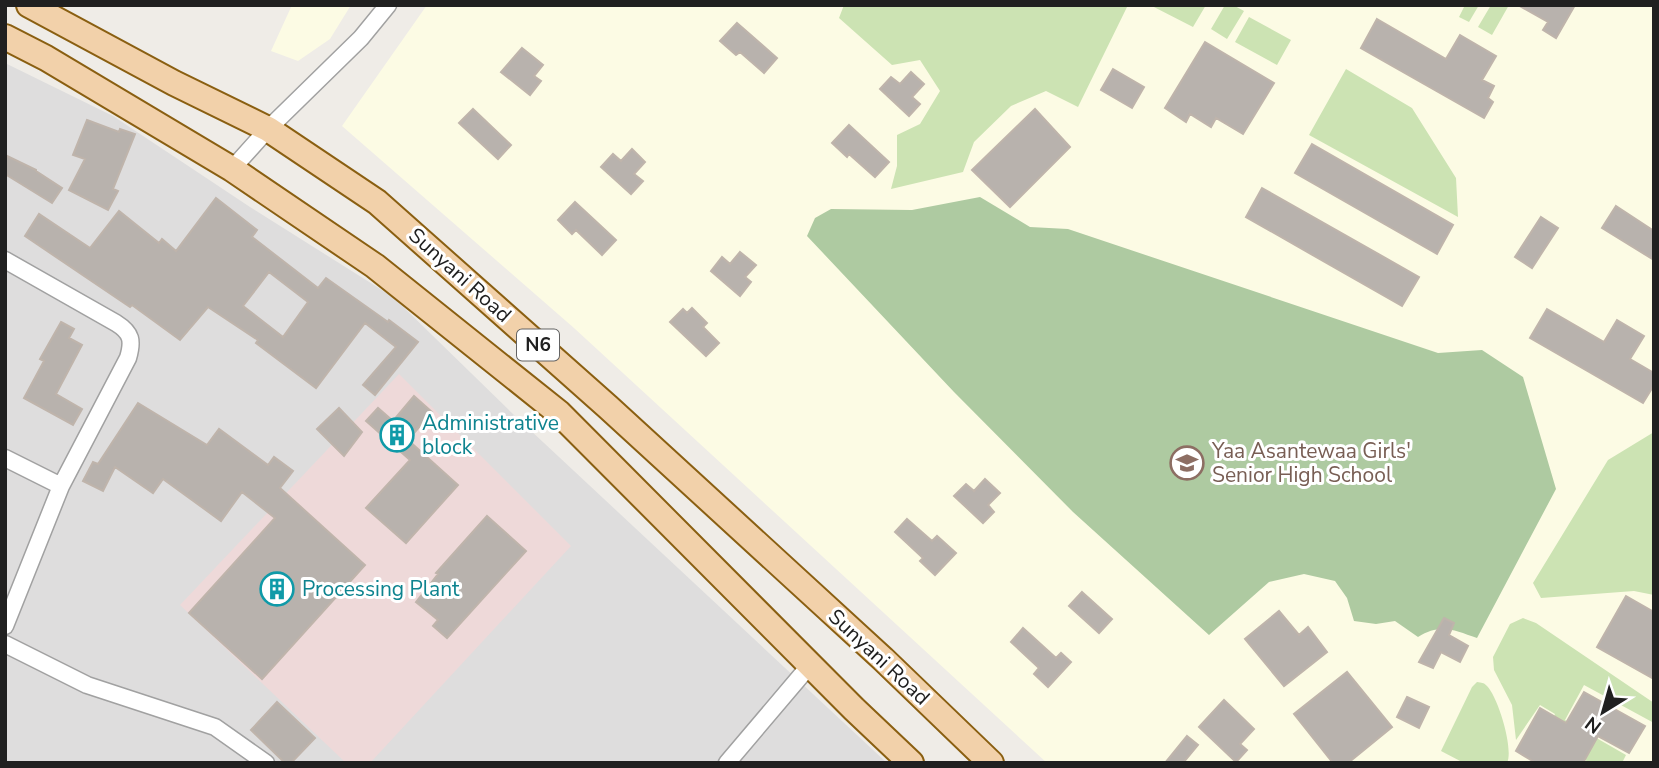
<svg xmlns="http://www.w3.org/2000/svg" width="1659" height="768" viewBox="0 0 1659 768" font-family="'Nunito Sans',sans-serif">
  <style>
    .residential { fill: #dedddd }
    .commercial { fill: #eed9d9 }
    .education { fill: #fcfbe4 }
    .grass { fill: #cce3b3 }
    .forest { fill: #aecaa1 }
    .building { fill: #b8b2ad; stroke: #bfb4ab; stroke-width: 2; fill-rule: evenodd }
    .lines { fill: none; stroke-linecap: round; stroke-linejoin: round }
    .minor-casing { stroke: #a1a1a1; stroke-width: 19 }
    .primary-casing { stroke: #8a5f11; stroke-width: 28 }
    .minor { stroke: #fff; stroke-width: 16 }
    .primary { stroke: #f2d1aa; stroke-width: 24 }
    .labels { text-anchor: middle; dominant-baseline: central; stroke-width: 6; stroke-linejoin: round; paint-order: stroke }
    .shield { fill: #fff; stroke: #636363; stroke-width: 2 }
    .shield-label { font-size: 19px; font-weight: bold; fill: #202020 }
    .street-label { font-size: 21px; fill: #202020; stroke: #fff }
    .culture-label { font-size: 21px; fill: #0d838f; stroke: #fff; text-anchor: start }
    .education-label { font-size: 21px; fill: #785e54; stroke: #fff; text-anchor: start }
  </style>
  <rect width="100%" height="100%" fill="#efece7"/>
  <!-- residential -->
  <path class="residential" d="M5 63 113 116 250 207 393 297 514 415 887 763H5Z"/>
  <!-- commercial -->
  <path class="commercial" d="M399 374 571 546 370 763H346L180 605Z"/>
  <!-- education -->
  <path class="education" d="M292 5H351L330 39 298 61 271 51Z
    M427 5H1654V763H1047L574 328 342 126Z"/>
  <!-- grass -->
  <path class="grass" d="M844 5H1128L1078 107 1046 91 1011 106 974 142 963 172 891 189 897 166V135L920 124 940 91 920 60 892 65 839 18Z
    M1150 5H1206L1193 27Z
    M1225 5H1233L1244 11 1227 39 1211 29Z
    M1465 5H1479L1469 22 1459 17Z
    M1491 5H1509L1492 35 1478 27Z
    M1249 17 1291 40 1277 65 1235 42Z
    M1346 69 1412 108 1456 178 1458 217 1309 135Z
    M1654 432V595L1634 591 1541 598 1533 583 1608 460Z
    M1523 618 1536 623 1654 703V723L1584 685 1565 720 1626 755 1622 763H1590L1585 760 1589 753 1557 734 1552 721 1555 714 1540 705 1516 740 1512 705 1494 670 1493 657 1510 624Z
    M1477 682C1482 683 1483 682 1487 686 1498 697 1514 749 1507 763H1464L1441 751 1472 687Z"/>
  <!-- forest -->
  <path class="forest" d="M980 197 1030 227 1068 229 1438 353 1482 350 1523 377 1556 489 1477 638C1454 630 1440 623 1418 637L1395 621 1376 624 1354 621 1347 598 1335 581 1304 574 1269 582 1209 635 1073 512 954 392 807 236 815 218 831 209 912 210Z"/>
  <!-- building -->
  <path class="building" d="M1518 5H1575L1556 38 1543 30 1548 22Z
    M1377 19 1446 59 1460 35 1496 56 1482 80 1494 86 1488 98 1493 102 1484 118 1361 48Z
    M737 23 777 58 764 73 740 52 736 55 720 41Z
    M1205 42 1274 83 1243 134 1216 118 1211 127 1190 114 1186 122 1165 108Z
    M522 48 543 65 534 76 541 81 530 95 501 72Z
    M1113 69 1144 87 1132 108 1101 90Z
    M911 72 924 84 912 97 920 104 909 116 880 89 891 77 900 84Z
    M473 109 511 145 498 159 459 123Z
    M1035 109 1070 147 1010 207 972 170Z
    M87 120 119 132 120 129 135 134 113 189 118 191 108 210 69 190 85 159 73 155Z
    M849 125 889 162 875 177 849 154 847 157 832 143Z
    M1312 144 1453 225 1437 254 1295 173Z
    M632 149 645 162 634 174 643 181 631 194 601 167 613 154 621 161Z
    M5 155 36 170V171L62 188 52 203 5 174Z
    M1262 188 1419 277 1402 306 1246 217Z
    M216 198 257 230 252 237 318 288 326 278 388 322 389 320 418 342 375 395 363 385 396 347 365 323 316 388 256 343 258 340 208 307 180 340 132 305 130 307 25 236 39 214 90 248 119 211 159 243 162 239 176 251ZM269 272 308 302 283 337 243 306Z
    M575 202 616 240 602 255 576 230 572 234 558 220Z
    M1616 206 1654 231V260L1602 228Z
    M1541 217 1558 228 1532 268 1515 257Z
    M740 252 756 265 745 277 751 282 740 296 711 271 722 257 730 264Z
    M692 308 707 323 703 327 719 343 706 356 670 322 683 309 687 313Z
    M1547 309 1604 342 1617 320 1644 336 1630 359 1654 373V385L1643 403 1530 338Z
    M61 322 74 329 69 338 82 345 56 394 82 409 73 425 24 398 44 361 40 359Z
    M414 396 432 412 408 440 458 485 406 543 366 508 410 460 366 421 378 408 393 421Z
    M138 403 207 445 219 429 268 465 274 457 293 471 280 488 365 565 262 679 189 613 275 518 242 492 221 521 163 479 153 493 115 467 103 491 83 481 93 462 98 464Z
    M339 408 362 432 344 456 317 429Z
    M985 479 1000 493 988 505 994 512 983 523 954 496 966 484 974 491Z
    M487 516 526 551 447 638 433 626 438 620 416 602 438 574 436 573Z
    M907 519 932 541 937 536 956 553 935 575 920 561 923 558 895 532Z
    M1082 592 1112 619 1099 633 1069 606Z
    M1626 596 1654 612V679L1597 647Z
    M1279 611 1299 635 1308 627 1327 652 1284 686 1245 639Z
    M1444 618 1454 623 1449 635 1468 646 1460 662 1441 652 1433 668 1419 662Z
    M1023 628 1056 658 1061 653 1071 662 1048 687 1034 674 1039 668 1011 642Z
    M1347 672 1392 727 1348 763H1333L1294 714Z
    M1584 692 1645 726 1629 753 1598 736 1583 763H1536L1516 751 1540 708 1566 723Z
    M1407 697 1429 707 1419 728 1397 717Z
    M1224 700 1254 729 1240 744 1247 750 1236 762 1199 727Z
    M277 702 315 738 291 763H285L251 730Z
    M1187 736 1198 745 1183 763H1165Z"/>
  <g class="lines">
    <defs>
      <path id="minor" d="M232 169 268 129 361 38 388 5
        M5 260 116 323C132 333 133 341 128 358L61 486 5 626
        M5 458 61 486
        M5 644 87 685 215 727 266 763
        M727 763 810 665"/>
      <path id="primary" d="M29 5 174 83 268 129 377 202 608 407 883 659 991 763
        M5 37 46 58 232 169 375 266 559 413 854 709 911 763"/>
    </defs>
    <!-- minor casing -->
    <use href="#minor" class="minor-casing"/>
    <!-- primary casing -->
    <use href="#primary" class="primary-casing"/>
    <!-- minor -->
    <use href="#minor" class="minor"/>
    <!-- primary -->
    <use href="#primary" class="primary"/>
  </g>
  <!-- icons -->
  <defs>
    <symbol id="building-ring" viewBox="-11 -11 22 22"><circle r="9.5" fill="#fff" stroke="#0f9aa8" stroke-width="1.5"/><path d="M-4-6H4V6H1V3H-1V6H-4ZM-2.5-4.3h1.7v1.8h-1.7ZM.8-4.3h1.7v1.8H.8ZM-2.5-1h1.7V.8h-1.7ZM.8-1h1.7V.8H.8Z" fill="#0f9aa8"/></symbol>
    <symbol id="school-ring" viewBox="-11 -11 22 22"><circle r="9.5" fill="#fff" stroke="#8d6e63" stroke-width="1.5"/><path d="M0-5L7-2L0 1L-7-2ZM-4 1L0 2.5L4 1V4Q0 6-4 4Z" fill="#8d6e63"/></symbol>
  </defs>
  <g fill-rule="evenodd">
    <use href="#building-ring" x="378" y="416" width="38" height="38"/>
    <use href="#school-ring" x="1168" y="444" width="38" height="38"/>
    <use href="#building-ring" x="258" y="570" width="38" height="38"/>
  </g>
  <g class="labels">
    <!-- shield labels -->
    <rect class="shield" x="517" y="329.5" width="42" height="31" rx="5"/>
    <g class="shield-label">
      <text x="538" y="345">N6</text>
    </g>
    <!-- street labels -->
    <g class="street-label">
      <text transform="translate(460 275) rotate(42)">Sunyani Road</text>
      <text transform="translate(879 657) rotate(43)">Sunyani Road</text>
    </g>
    <!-- culture labels -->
    <g class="culture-label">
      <text x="422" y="423">Administrative<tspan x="422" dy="24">block</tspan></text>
      <text x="302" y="589">Processing Plant</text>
    </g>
    <!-- education labels -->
    <g class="education-label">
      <text x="1212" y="451">Yaa Asantewaa Girls'<tspan x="1212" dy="24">Senior High School</tspan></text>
    </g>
  </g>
  <!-- border -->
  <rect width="1659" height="768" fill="none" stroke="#202020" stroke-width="14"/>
  <!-- north arrow -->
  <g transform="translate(1603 712) rotate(217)" stroke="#ffffff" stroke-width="5" paint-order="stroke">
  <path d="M0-5L12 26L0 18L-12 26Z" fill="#202020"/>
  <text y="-10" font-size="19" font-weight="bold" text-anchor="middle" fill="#202020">N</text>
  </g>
</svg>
